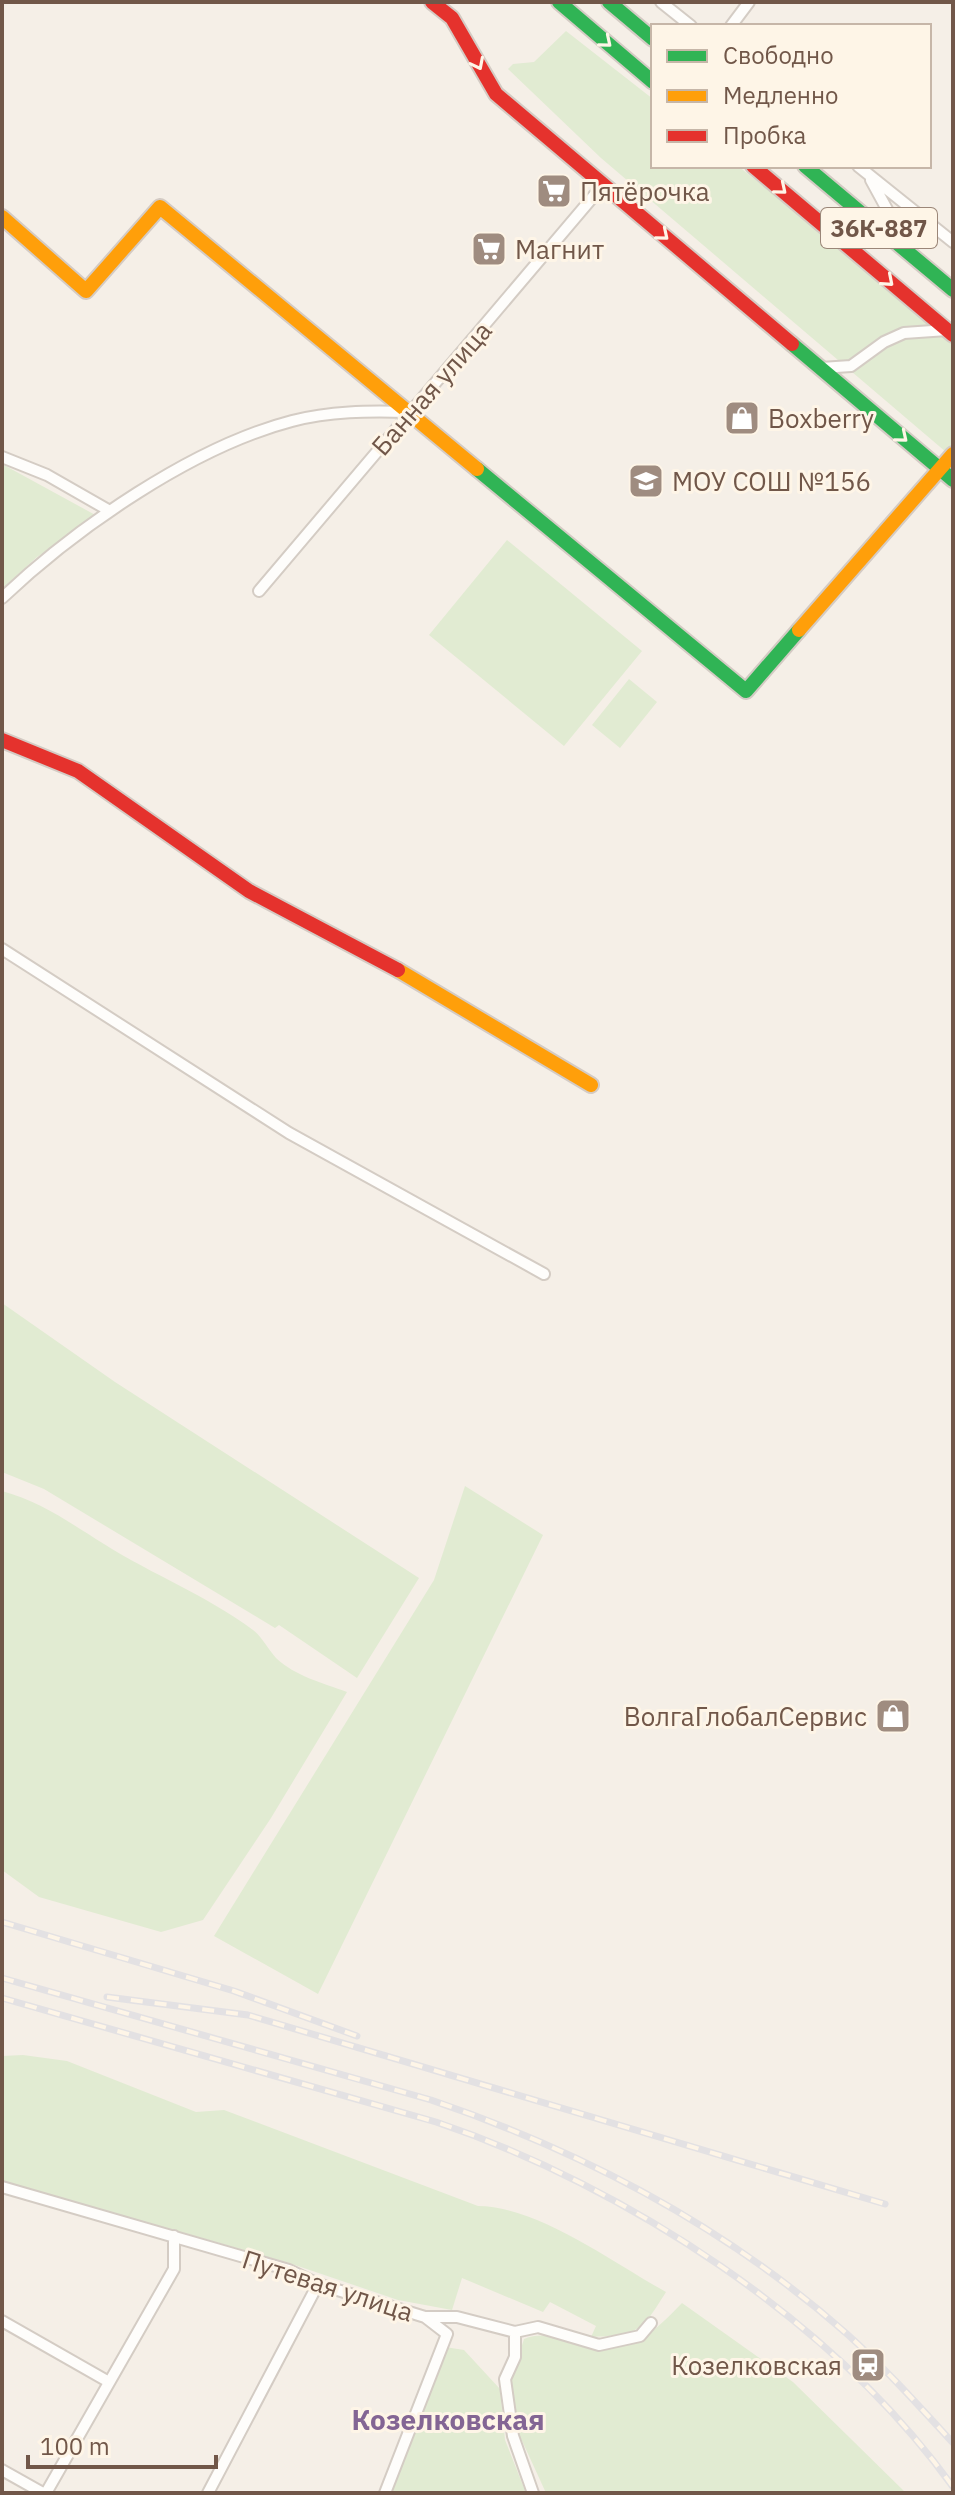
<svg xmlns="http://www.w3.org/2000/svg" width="955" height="2495" viewBox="0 0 955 2495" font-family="'IBM Plex Sans',sans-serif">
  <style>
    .green { fill: #e1ebd2 }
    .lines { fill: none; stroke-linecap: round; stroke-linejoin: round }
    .street-casing { stroke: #d4ccc4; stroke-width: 14 }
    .fast-casing { stroke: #d4cbc4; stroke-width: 18 }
    .slow-casing { stroke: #d4cbc4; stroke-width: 18 }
    .jam-casing { stroke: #d4cbc4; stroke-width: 18 }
    .street { stroke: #fefdfb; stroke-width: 10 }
    .fast { stroke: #30b455; stroke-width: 14 }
    .slow { stroke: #ff9f0a; stroke-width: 14 }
    .jam { stroke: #e5322d; stroke-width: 14 }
    .rail-casing { stroke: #e3e1e3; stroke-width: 7 }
    .rail { stroke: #fef5e7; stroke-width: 4; stroke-dasharray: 12; stroke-linecap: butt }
    .oneway { stroke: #fef5e7 }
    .labels { text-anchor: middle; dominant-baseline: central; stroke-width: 6; stroke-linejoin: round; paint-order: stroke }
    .shield { fill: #fef5e7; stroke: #9b8678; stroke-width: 2 }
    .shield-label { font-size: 24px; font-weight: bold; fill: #715749 }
    .poi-label { font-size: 26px; fill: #715749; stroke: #fef5e7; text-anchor: start }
    .street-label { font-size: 26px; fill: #715749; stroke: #fef5e7 }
    .neighbourhood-label { font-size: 28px; font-weight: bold; fill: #836594; stroke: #fef5e7 }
  </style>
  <rect width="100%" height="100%" fill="#f5efe7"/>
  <!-- green -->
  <path class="green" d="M566 31 653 99V166H738L953 336V458L601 158 508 69 513 64 534 62Z
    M2 464 99 517 37 557 2 589Z
    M507 540 642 651 564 746 429 635Z
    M629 679 657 702 620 748 592 725Z
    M2 1303 115 1382 419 1578 357 1678 279 1625 275 1628 44 1489 2 1472Z
    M465 1486 543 1535 318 1994 214 1936 434 1580Z
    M2 1491C42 1502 70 1523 104 1544 153 1575 206 1595 253 1630 262 1637 268 1649 276 1658 295 1676 323 1683 347 1692L271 1818 203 1920 161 1932 39 1897 2 1870Z
    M23 2055 67 2061 196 2112 224 2110 478 2206C537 2206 614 2263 666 2292 641 2332 639 2335 591 2337L596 2326 550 2302 543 2312 462 2278 452 2310 398 2300 289 2263 2 2181V2056Z
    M682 2303 793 2382 906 2493H546L518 2432 511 2380 524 2339C540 2333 549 2336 566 2340 625 2355 640 2347 682 2303Z
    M445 2347 464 2350 500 2389 505 2440 526 2493H390Z"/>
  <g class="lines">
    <defs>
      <path id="street" d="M661 2 691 26
        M731 26 749 2
        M858 166 953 242
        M871 180 907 246
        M821 368 851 366 884 342 904 333 947 330
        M2 457 47 475 110 511
        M259 591 603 185
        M2 598C76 528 192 447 292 421 330 411 368 411 407 412
        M2 949 289 1133 544 1274
        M2 2187 289 2270 318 2284 425 2317H457L515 2332 538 2327 599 2345 640 2336 651 2323
        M2 2321 109 2382
        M515 2332V2357L505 2379 513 2436 533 2493
        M2 2470 43 2493
        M46 2493 174 2269V2236
        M208 2493 318 2284
        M385 2493 447 2334 425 2317"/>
      <path id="fast" d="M559 2 653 82
        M609 2 653 39
        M805 166 953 290
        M792 344 953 480
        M477 469 746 691 799 630"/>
      <path id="slow" d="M2 217 86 291 160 207 477 469
        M799 630 953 454
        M398 970 591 1085"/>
      <path id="jam" d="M432 2 452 18 496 94 792 344
        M753 166 953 335
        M2 740 78 771 249 891 398 970"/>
    </defs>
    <!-- street casing -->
    <use href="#street" class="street-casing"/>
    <!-- fast casing -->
    <use href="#fast" class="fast-casing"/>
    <!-- slow casing -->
    <use href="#slow" class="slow-casing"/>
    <!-- jam casing -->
    <use href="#jam" class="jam-casing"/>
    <!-- street -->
    <use href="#street" class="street"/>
    <!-- fast -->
    <use href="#fast" class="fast"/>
    <!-- slow -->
    <use href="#slow" class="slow"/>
    <!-- jam -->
    <use href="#jam" class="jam"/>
    <defs>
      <path id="rail" d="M2 1922 234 1991 357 2036
        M2 1978 431 2100C584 2152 726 2227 847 2334 885 2368 919 2406 953 2443
        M107 1997 248 2015 885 2204
        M2 1998 436 2122C626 2186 835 2322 953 2487"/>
    </defs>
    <!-- rail casing -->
    <use href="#rail" class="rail-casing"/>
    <!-- rail -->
    <use href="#rail" class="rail"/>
  </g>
  <!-- one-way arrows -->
  <defs><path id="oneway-chevron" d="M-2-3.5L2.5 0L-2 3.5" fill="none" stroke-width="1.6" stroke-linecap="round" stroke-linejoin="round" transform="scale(2)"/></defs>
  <g class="oneway">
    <use href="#oneway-chevron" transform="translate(606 42) rotate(40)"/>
    <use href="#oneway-chevron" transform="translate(478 64) rotate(63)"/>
    <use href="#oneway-chevron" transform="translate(781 189) rotate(40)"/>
    <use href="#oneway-chevron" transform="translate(663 235) rotate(40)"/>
    <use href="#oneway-chevron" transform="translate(888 281) rotate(41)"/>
    <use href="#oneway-chevron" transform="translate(902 437) rotate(40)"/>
  </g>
  <!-- icons -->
  <defs>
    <symbol id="supermarket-square" viewBox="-11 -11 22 22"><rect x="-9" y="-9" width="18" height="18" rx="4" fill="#9f8c80" stroke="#fef5e7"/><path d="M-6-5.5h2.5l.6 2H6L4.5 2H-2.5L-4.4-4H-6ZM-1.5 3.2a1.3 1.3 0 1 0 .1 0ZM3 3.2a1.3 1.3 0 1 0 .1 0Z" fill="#fff"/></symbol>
    <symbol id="shop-square" viewBox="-11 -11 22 22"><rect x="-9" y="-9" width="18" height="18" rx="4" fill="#9f8c80" stroke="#fef5e7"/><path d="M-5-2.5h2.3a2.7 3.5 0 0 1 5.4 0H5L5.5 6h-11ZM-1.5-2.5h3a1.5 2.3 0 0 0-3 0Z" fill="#fff"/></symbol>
    <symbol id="school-square" viewBox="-11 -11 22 22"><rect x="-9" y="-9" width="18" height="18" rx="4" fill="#9f8c80" stroke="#fef5e7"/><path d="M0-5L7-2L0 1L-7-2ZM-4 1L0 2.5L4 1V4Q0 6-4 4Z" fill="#fff"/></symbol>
    <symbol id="station-square" viewBox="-11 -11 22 22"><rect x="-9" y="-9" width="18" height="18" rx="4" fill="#9f8c80" stroke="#fef5e7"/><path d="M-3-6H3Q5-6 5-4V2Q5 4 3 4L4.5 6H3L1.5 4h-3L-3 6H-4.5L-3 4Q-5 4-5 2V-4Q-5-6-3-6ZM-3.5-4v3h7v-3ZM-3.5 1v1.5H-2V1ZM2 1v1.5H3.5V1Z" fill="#fff"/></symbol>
  </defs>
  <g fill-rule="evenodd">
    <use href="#supermarket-square" x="534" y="171" width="40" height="40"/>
    <use href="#supermarket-square" x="469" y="229" width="40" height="40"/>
    <use href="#shop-square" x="722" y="398" width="40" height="40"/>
    <use href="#school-square" x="626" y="461" width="40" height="40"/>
    <use href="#shop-square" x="873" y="1696" width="40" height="40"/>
    <use href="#station-square" x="848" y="2345" width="40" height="40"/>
  </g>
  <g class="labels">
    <!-- shield labels -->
    <rect class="shield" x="821" y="208" width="116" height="40" rx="6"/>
    <g class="shield-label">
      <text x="879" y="228">36К-887</text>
    </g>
    <!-- poi labels -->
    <g class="poi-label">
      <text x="580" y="191">Пятёрочка</text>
      <text x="515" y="249">Магнит</text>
      <text x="768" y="418">Boxberry</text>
      <text x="672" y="481">МОУ СОШ №156</text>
      <text x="867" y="1716" text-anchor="end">ВолгаГлобалСервис</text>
      <text x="842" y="2365" text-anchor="end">Козелковская</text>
    </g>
    <!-- street labels -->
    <g class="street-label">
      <text transform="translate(431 388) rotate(-49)">Банная улица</text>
      <text transform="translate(328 2285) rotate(18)">Путевая улица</text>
    </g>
    <!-- neighbourhood labels -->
    <g class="neighbourhood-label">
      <text x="448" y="2419">Козелковская</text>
    </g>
  </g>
  <!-- border -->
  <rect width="955" height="2495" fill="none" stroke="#715749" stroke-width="8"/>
  <!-- legend -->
  <rect x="651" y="24" width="280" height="144" fill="#fef5e7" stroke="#c6b6a8" stroke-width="2"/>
  <rect x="667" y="50" width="40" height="12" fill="#30b455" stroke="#c6b6a8" stroke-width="2"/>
  <text x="723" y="64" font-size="24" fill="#715749">Свободно</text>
  <rect x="667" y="90" width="40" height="12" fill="#ff9f0a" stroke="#c6b6a8" stroke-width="2"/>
  <text x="723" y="104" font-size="24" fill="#715749">Медленно</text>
  <rect x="667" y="130" width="40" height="12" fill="#e5322d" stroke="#c6b6a8" stroke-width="2"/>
  <text x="723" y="144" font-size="24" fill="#715749">Пробка</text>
  <!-- scale -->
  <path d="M28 2455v12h188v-12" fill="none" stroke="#715749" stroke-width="4"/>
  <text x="40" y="2455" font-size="24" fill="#715749" stroke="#fef5e7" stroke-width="6" paint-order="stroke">100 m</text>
</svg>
